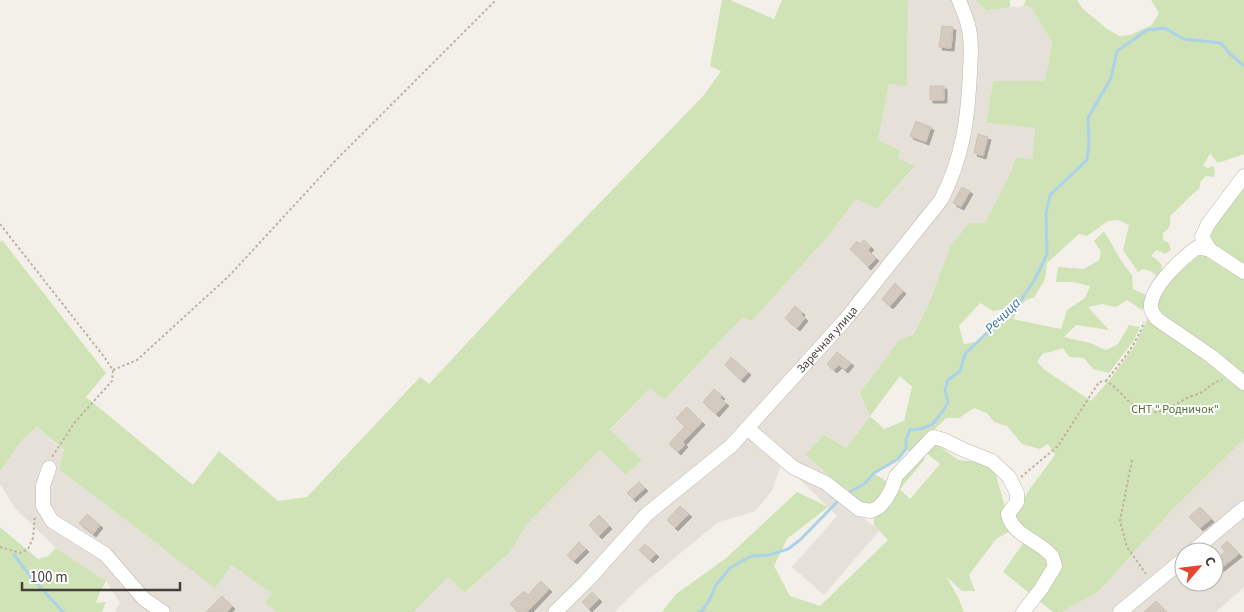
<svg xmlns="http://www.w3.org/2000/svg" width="1244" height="612" viewBox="0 0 1244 612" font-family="'Source Sans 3',sans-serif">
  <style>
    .residential { fill: #e6e1d8; fill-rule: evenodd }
    .green { fill: #d0e3b6; fill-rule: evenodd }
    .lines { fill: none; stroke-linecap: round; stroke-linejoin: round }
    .stream { stroke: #acd2e9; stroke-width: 3 }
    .building { fill: #d3cbc0; stroke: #cec3b4; filter: url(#shadow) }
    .minor-casing { stroke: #beb7ad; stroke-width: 15 }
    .path { stroke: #beb29f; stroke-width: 2; stroke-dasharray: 2.5 2.5; stroke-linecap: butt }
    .minor { stroke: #fff; stroke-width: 14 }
    .labels { text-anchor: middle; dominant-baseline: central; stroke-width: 4; stroke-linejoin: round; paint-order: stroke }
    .street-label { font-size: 12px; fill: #464038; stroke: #fff }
    .park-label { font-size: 12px; fill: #4c7231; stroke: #fff }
    .water-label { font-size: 14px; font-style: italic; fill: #3a78a0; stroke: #fff }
  </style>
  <defs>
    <filter id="shadow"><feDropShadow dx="3" dy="3" stdDeviation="0" flood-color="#0004"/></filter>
  </defs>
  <rect width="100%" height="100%" fill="#f3f0e9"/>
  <!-- residential -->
  <path class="residential" d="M908 0H975L987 11 1010 7 1030 6 1052 42 1045 81H993L986 123 1035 128 1032 159 1016 157 1009 176 985 224 930 301 870 416 846 448 824 435 861 504 859 515 880 530 824 595 792 567 837 516 782 462 772 491 755 511 717 523 642 585 615 612H414L448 577 466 593 510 552 527 524 600 450 626 475 641 460 610 431 650 388 664 400 743 317 752 321 829 235 856 199 877 209 915 167 898 158 899 150 878 140 889 84 907 87Z
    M37 427 215 587 232 565 272 594 265 603 277 612H117L115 610 120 603 106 581 56 548 14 507 0 484V472L22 440Z
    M1244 439V587L1216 612H1062L1098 592 1172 510ZM1184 552H1214V582H1184Z"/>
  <!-- green -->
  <path class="green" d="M722 0H730L774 19 782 0H908L907 87 889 84 878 140 900 150 898 158 915 166 877 209 856 199 829 235 752 321 743 317 664 400 650 388 610 430 642 460 626 475 600 450 527 524 510 552 465 593 448 577 414 612H277L265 603 272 594 232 565 215 588 59 469 64 450 37 427 22 440 0 472V242L2 240 106 373 86 397 193 485 219 451 278 501 307 497 420 377 429 384 532 273 704 95 721 71 710 66Z
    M975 0H1010V7L987 11Z
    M1026 0H1077L1082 8 1107 29 1119 36 1130 35 1152 25 1159 13 1151 0H1244V154L1218 163 1210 154 1203 166 1208 168 1213 166 1215 170 1214 177 1206 176 1201 181 1199 189C1188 197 1181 207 1170 216 1171 224 1170 229 1163 233V240L1169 243 1171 250 1165 254 1156 250 1151 256 1156 259 1162 265 1161 278 1142 310 1127 300 1116 307 1102 304 1088 307 1109 330 1076 325 1064 337 1090 343 1106 350 1118 344 1129 325 1140 327 1134 340 1109 373 1093 369 1084 358 1069 357 1063 348 1051 352 1043 353 1037 362 1045 370 1091 401 1111 378 1135 345 1155 303 1172 279 1200 254 1207 235 1244 188V439L1172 510 1098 592 1062 612H1053L1003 572 1024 542 1012 530 996 539 969 575 975 591H962L946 576 958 597 964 612H662L676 594 725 559 797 492 828 507 787 539 774 566 790 596 820 606 888 540 874 525 873 509 861 504 805 454 824 435 846 448 870 416 860 393 899 340 913 335 930 301 951 246 969 223H985L1009 176 1016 157 1032 159 1035 128 986 123 993 81H1045L1052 42 1030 6H1023ZM1118 220 1129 225 1123 250 1138 272 1143 269 1150 271 1156 275 1146 295 1133 289 1132 275 1122 262 1104 231 1094 241 1101 252 1099 260 1084 269 1058 267 1056 282H1073L1090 286 1085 298 1067 310 1061 329 1013 319C1018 310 1023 298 1034 298L1045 279 1047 263 1079 234 1087 236 1108 221ZM980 303 993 311 1012 308 981 341 964 344 959 326ZM900 376 912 387 904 421 884 429 870 416ZM974 408 987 413 994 422 1007 426 1022 444 1040 449 1048 444 1055 455 1029 490 1016 511 1012 530 1002 520 1005 507 994 468 979 462 958 460 933 441 923 450 940 464 910 499 900 489 925 459 920 453 890 491 886 481 875 474 898 459 906 449 912 453 946 418H959Z
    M0 527 38 559 48 556 56 548 106 581 99 594 96 603 106 602 102 612H0Z"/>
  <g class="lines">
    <!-- stream -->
    <path class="stream" d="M846 494 864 484 874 473 898 459 906 449V439L910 430 919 429 932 425 943 411 948 402 945 390 948 380 960 371 965 354 1022 299 1035 279 1047 254 1046 214 1050 195 1087 160 1089 143 1088 118 1111 78 1117 51 1147 30 1165 28 1183 39 1221 43 1229 53 1244 66
      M14 555 31 577 63 612
      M699 612 702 611 710 599 716 585 730 568 751 556 769 555 788 549 800 540 840 499"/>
  </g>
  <!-- building -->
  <path class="building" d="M942 26 953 27 951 48 939 47Z
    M930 86H944V100H930Z
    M916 121 931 127 926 142 910 136Z
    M978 134 988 137 983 156 974 153Z
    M962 187 970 191 961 207 953 203Z
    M864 240 871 247 868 250 876 258 868 267 850 249 857 241 860 244Z
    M895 283 903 291 890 306 882 299Z
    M795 306 802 312 801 314 805 318 797 328 785 318Z
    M837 352 851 363 845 370 839 365 834 370 827 364Z
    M731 357 748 372 741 380 725 365Z
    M714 389 722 396 720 398 726 403 716 414 703 402Z
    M687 407 702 422 683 442 685 444 678 452 669 444 685 426 676 418Z
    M639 482 645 488 633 499 627 493Z
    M680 506 689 514 675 528 667 520Z
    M1200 507 1211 519 1200 528 1189 517Z
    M87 514 100 525 93 534 79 523Z
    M599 515 609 526 599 536 589 525Z
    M1227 541 1239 554 1214 574V561L1225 552 1221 547Z
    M579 542 586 549 574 561 567 555Z
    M645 544 656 554 650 560 639 550Z
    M541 581 549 589 527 612H518L510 604 524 591 528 595Z
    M592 592 599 599 589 609 582 602Z
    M222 596 232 606 227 612H206Z
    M1156 601 1167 612H1144Z"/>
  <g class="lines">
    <defs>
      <g id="minor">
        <path d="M1210 250 1202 237 1208 224 1244 176"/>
        <path d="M1244 272 1210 250 1198 247C1183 257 1153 285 1151 304 1150 310 1153 314 1157 319L1211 356 1244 383"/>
        <path d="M747 428 794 468 826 483 859 509 871 511 879 507 886 499 892 488 896 476 933 437 944 440 964 450 992 461 1009 477 1017 493V502L1008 514C1012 535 1038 540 1051 555 1053 557 1054 563 1055 566L1041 589 1023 612"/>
        <path d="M49 468 43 486V506L52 521 105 554 144 599 163 612"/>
        <path d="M1192 552 1244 508"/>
        <path id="s1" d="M555 612 586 582 647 514 731 446 845 320 941 200C963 157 968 119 970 71 971 56 972 39 968 25 966 17 962 8 959 0"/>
        <path d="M1120 612 1184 559"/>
      </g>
    </defs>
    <!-- minor casing -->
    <use href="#minor" class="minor-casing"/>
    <!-- path -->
    <path class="path" d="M0 224 105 358 113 370 112 381 75 422 52 457
      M113 370 137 360 229 276 336 160 496 0
      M1106 381C1120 363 1137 344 1144 322
      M1132 460 1120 521 1127 547 1146 574
      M1021 477 1058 446 1099 382 1106 381C1118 388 1126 401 1138 408 1156 418 1169 408 1185 399 1190 396 1197 395 1202 392 1210 387 1213 382 1222 380
      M0 547 20 553 28 549 33 538 35 515"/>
    <!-- minor -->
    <use href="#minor" class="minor"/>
  </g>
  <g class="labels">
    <!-- street labels -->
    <g class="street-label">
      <text stroke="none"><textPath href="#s1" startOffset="386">Заречная улица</textPath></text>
    </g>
    <!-- park labels -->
    <g class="park-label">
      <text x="1175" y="409">СНТ " Родничок"</text>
    </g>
    <!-- water labels -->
    <g class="water-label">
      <text transform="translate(1003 316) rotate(-45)">Речица</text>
    </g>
  </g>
  <!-- north arrow -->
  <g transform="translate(1199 567) rotate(62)"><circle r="24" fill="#ffffff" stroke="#b5b3af"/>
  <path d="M0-4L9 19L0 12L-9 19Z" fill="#e5452f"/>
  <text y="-8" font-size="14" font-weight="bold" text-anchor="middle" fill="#464038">С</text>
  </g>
  <!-- scale -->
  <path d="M22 582v8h158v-8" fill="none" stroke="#464038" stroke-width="2.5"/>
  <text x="30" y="582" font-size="15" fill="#464038" stroke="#ffffff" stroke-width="4" paint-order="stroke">100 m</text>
</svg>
